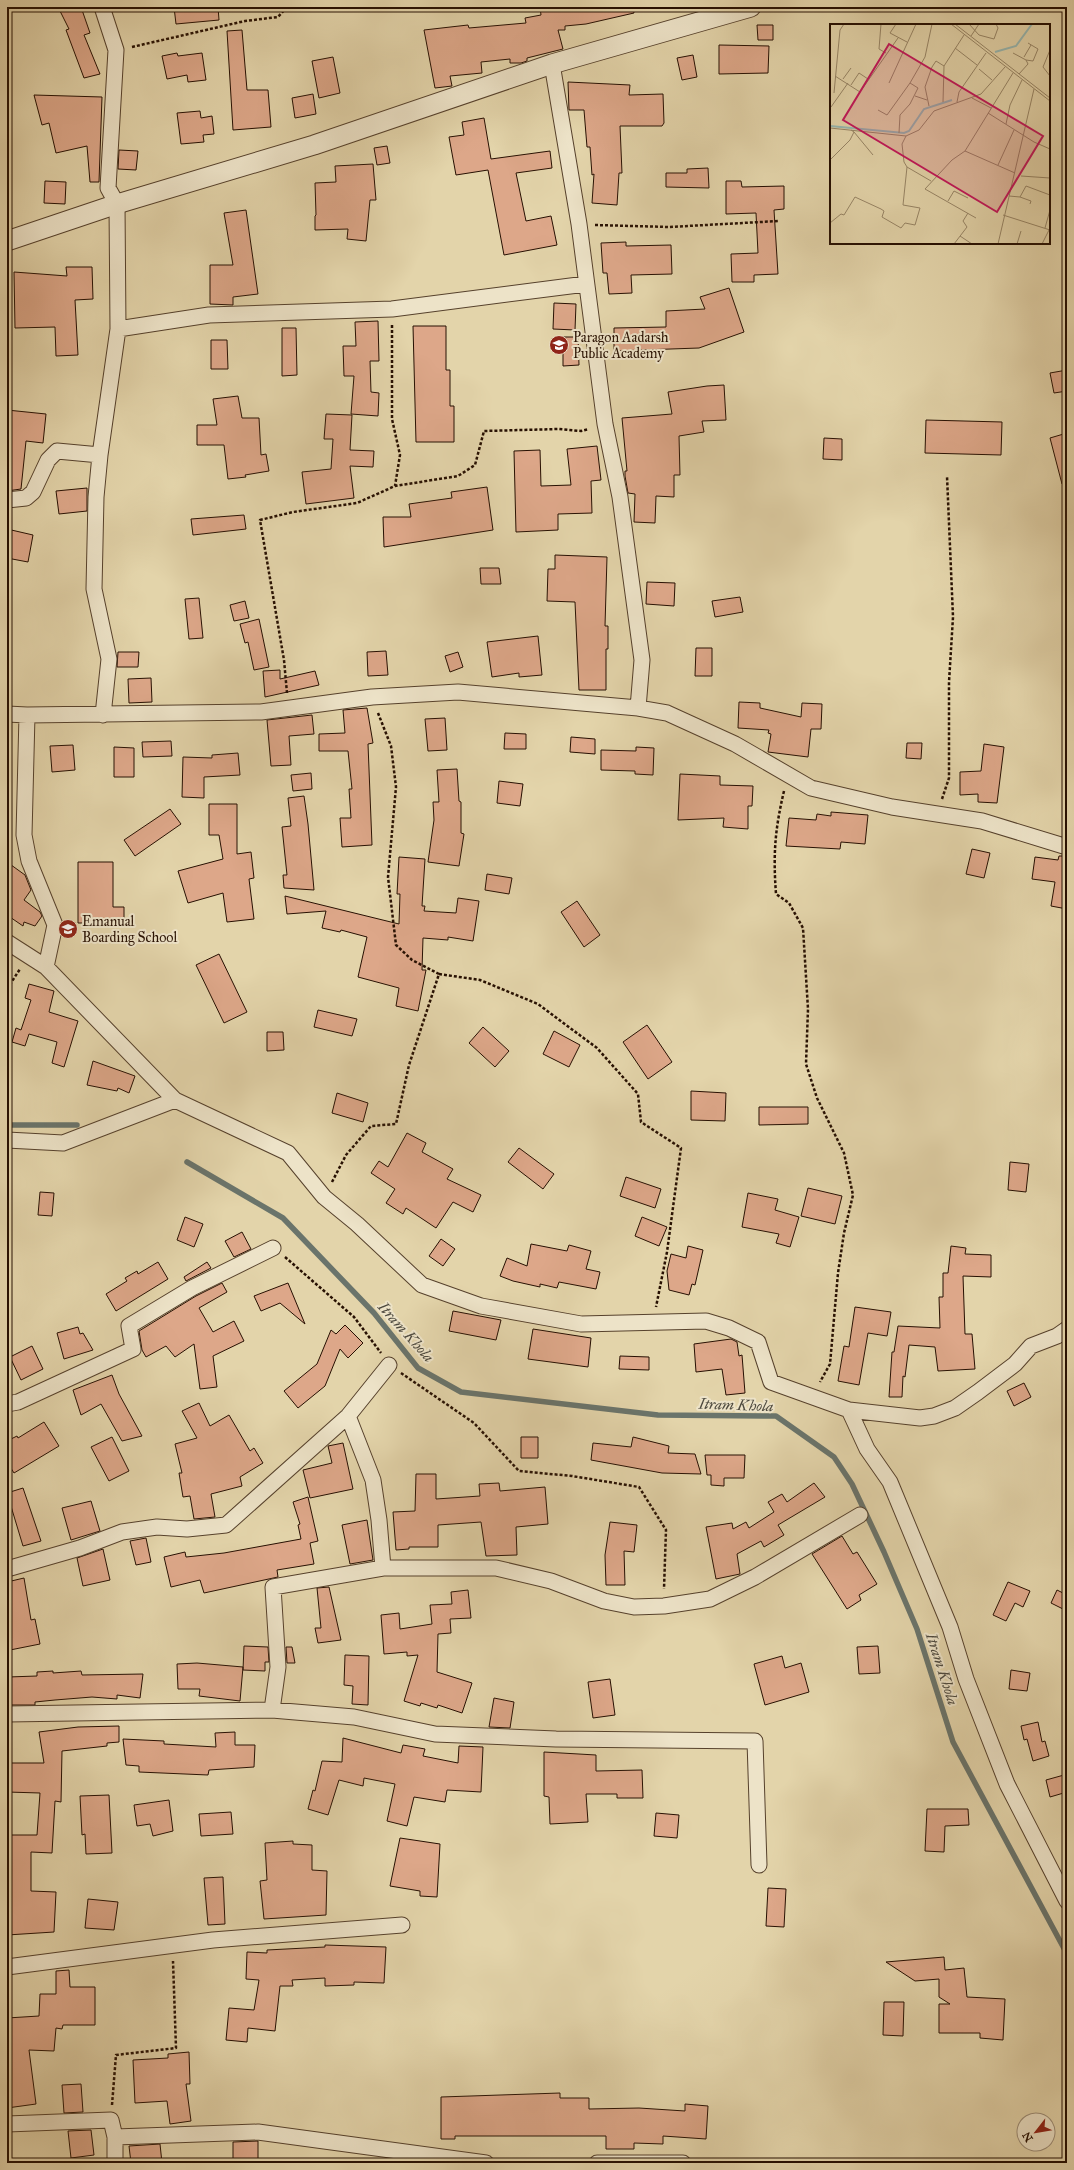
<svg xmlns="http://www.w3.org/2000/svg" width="1074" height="2170" viewBox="0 0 1074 2170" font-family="'IM FELL Great Primer',serif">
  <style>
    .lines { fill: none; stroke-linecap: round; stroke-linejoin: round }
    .stream { stroke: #6a746b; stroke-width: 5.5 }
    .building { fill: #dda789; stroke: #271002 }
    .minor-casing { stroke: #56412c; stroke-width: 17 }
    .tertiary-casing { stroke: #56412c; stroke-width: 21 }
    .path { stroke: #271002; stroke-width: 2.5; stroke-dasharray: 3 2; stroke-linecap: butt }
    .minor { stroke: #ede3c8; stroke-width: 15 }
    .tertiary { stroke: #ede3c8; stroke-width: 19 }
    .labels { text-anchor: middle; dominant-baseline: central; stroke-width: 4; stroke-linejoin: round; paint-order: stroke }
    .poi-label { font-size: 14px; fill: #271002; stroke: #ede3c8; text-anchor: start }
    .water-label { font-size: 15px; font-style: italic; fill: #4e4a3f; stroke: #ede3c8 }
    .inset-river { fill: none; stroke: #97b7b1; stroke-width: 2 }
    .inset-road { fill: none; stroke: #988667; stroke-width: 1 }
    .view { fill: #c2185b; fill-opacity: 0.15; stroke: #c2185b; stroke-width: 2 }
    .inset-edge { fill: none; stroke: #271002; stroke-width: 2 }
  </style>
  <rect width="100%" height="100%" fill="#e3d4aa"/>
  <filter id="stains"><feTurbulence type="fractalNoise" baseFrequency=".005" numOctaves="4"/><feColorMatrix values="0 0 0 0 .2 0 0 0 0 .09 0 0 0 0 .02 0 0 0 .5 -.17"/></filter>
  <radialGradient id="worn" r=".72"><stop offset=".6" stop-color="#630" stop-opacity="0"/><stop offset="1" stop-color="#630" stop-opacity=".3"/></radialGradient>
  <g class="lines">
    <!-- stream -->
    <path class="stream" d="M7 1125H77
      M187 1162 283 1218 374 1313 418 1368 461 1392 658 1415 776 1416 834 1457 852 1484 884 1552 917 1629 953 1742 1067 1954"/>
  </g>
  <!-- building -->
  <path class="building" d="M58 7H81L90 33 84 35 100 74 84 78 66 30 69 29Z
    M174 7H218L219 20 176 24Z
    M540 7H584V10L600 7H633L634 13 586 24 565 26V30H558L563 49 527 58V61L521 63H510V59L481 62 482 73 450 76 452 86 435 88 424 30 468 25 469 28 526 23 525 18 541 15Z
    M757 25H773V40H758Z
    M242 30 247 90H268L271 127 233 130 227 31Z
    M719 45 769 46 768 73 719 74Z
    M177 53 178 56 202 53 206 80 188 82 187 75 167 79 162 56Z
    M693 55 697 77 682 80 677 58Z
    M333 57 340 93 319 98 312 61Z
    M568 82 630 85 629 95 663 94 664 123 662 126H620L622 173H619L617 205 592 203 594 174 592 175 590 147H587L584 110H569Z
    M313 94 316 114 295 118 292 98Z
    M34 95 102 97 99 182H90L87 146 56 153 49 123 42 125Z
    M200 111 201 118 212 116 214 134 203 135 204 142 181 144 177 113Z
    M484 118 491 159 550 151 552 168 516 173 526 221 551 216 557 245 504 255 488 170 456 175 449 137 464 135 462 122Z
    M387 146 390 163 377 165 374 148Z
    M119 150 138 151 136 170 118 169Z
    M373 164 376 200H370L366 241 347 239 348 229 315 230V216L316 215 315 183 336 182 335 166Z
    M708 168 709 188 666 187V173H687V169Z
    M45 181 66 182 65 204 44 203Z
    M726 181H741L742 187 784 186V209L774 210 778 274 754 275V282H732L731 254 758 253 756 213 726 214Z
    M246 210 258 294 233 297V305L210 304V265H233L224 213Z
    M626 242V246L671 245 672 274 631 275 632 293 609 294 607 273H603L601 243Z
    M66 267H92L93 299 75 300 78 355 56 356 55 327 15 328 14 272 67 276Z
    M729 288 744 332 699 348 614 351V328L666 327V311L705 309 700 297Z
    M554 303 576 304 575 330 553 329Z
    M378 321 379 361H370L371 392 379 393 378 416 351 414 354 376H344L343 346H356L355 322Z
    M413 326H446V370H450V406H454V442H416Z
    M282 328H296L297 375 282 376Z
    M563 337H578L579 365 563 366Z
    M211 340H227L228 369H211Z
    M1067 370V391L1054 393 1050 373Z
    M724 385 726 420 702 421 704 432 679 436 680 475H674V497L656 496 655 523 634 522 635 494 628 493 625 476V471H627L622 418 672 414 668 392 707 386Z
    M238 396 242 418H259L261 455 266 454 269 471 245 475 246 477 228 479 224 445H197V425H217L213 399Z
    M7 410 46 414 43 443 26 441 21 489 7 491Z
    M326 414 352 415 350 450 374 451 373 467 350 466 354 498 306 504 302 472 331 469 333 439H324Z
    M926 420 1002 422 1001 455 925 453Z
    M1067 433V483L1062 484 1050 438Z
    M824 438 842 439V460L823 459Z
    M597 446 601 480 591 481 592 513 558 514V530L516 532 514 451 540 450 541 486 571 485 567 449Z
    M487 487 493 530 384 547 383 517H411L409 504 452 498 451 492Z
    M87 488V511L59 514 56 491Z
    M244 515 246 529 193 535 191 519Z
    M7 529 33 535 28 562 7 558Z
    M555 555 607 557 605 626H608V649H606V690H579L575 602 547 601 548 569H555Z
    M480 568H499L501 584H481Z
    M647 582 675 583 674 606 646 604Z
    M740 597 743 612 715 617 712 601Z
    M199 598 203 638 189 639 185 599Z
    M245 601 249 618 234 621 230 605Z
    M259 619 269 667 254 670 248 642 245 643 240 624Z
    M538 636 542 675 519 677V673L492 677 487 642Z
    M696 648H712V676H695Z
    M386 651 388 675 368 676 367 652Z
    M118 652H139L138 667H117Z
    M458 652 463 667 450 672 445 656Z
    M280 670V679L315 671 319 685 265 697 263 671Z
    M151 678 152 702 129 703 128 679Z
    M739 702 760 703V708L801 717 802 703 822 704 821 729H811L808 757 768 752 771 734 768 733 769 730 738 728Z
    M367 708 373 743 368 744 372 845 342 847 340 818H351L349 789H352L348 751H319V734L345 733 343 710Z
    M312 715 314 734 289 736 291 765 271 766 267 720Z
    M445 718 447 750 428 751 425 719Z
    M505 733 526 734V749H504Z
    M571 737 595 739V754L570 752Z
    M171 741 172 756 143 757 142 742Z
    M907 743H922L921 759 906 758Z
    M984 744 1004 747 997 803 978 802V794L960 795V772L981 771Z
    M73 745 75 770 52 772 50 746Z
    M114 747 134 748V777H114Z
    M636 747 654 748 653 775 635 774V771L601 770V750L636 751Z
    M238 753 240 775 204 777V798L182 797 183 757 212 758V755Z
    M457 769 459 801 461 802V833L464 834 459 866 428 862 434 820 433 802H439L437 770Z
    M311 773 312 789 293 791 291 775Z
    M680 774 720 776V785L753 786 752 806H748V829L723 827 724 818 678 820Z
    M499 781 523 784 520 806 497 803Z
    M304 796 308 824 314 890 284 888 283 875H287L282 827 291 826 288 798Z
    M209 804H237V854L251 852 254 878 249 879 254 919 227 922 223 893 188 903 178 871 223 859 219 835H209Z
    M170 809 181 824 135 856 124 840Z
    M831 812 868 815 865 844 841 842 840 849 786 846 789 818 816 820 817 814 831 816Z
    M972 849 990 853 984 878 966 874Z
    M1059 856H1067V909L1051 906 1055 882 1032 879 1035 857 1058 860Z
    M399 857 425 859 422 906H425L424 911 456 913 458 898 479 901 473 941 448 937V940L423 938 422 970H426L418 1011 396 1006 399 988 358 977 367 937 341 930 340 932 322 928 326 911 287 914 285 896 399 924 400 894H397Z
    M7 862 25 875 31 890 24 900 40 912 42 916 35 926 24 922 23 926 7 915Z
    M78 862H113V907H124V923H78Z
    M487 874 512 878 509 894 485 890Z
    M577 901 600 935 584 947 561 912Z
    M219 954 247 1012 224 1023 196 965Z
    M29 984 54 991 49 1012 78 1021 64 1067 52 1063 57 1042 29 1034 25 1046 12 1042 16 1028 21 1030 31 1000 25 998Z
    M318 1010 357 1019 352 1036 314 1027Z
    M647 1025 672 1062 648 1079 623 1042Z
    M483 1027 509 1051 495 1067 469 1043Z
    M554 1031 580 1045 569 1067 543 1054Z
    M267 1032H283L284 1050 267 1051Z
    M93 1061 135 1076 129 1093 118 1088 117 1091 87 1085Z
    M691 1091 726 1093 725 1121 691 1120Z
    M337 1093 368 1103 363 1122 332 1113Z
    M759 1107H808V1124L759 1125Z
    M407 1133 426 1143 422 1152 453 1169 447 1179 481 1195 473 1212 453 1202 436 1228 406 1208 403 1214 386 1203 395 1189 371 1173 379 1161 388 1167Z
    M519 1148 554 1174 543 1189 508 1162Z
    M1010 1162 1029 1164 1026 1192 1008 1190Z
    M626 1177 661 1189 655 1208 620 1196Z
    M808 1188 842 1196 835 1224 801 1216Z
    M40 1192 54 1193 52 1216 38 1215Z
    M748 1193 778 1199 775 1210 799 1217 790 1247 776 1243 779 1234 742 1227Z
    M185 1217 203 1224 194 1247 177 1240Z
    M642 1217 667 1227 659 1246 635 1236Z
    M242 1232 251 1249 234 1257 225 1241Z
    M441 1239 455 1249 443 1266 429 1256Z
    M531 1244 567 1251 569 1245 591 1251 586 1269 600 1272 596 1289 559 1282 557 1288 540 1284V1287L513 1281 500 1276 507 1258 527 1266Z
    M688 1246 703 1250 695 1285 692 1284 689 1295 669 1290 667 1271 671 1254 686 1258Z
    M951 1246 966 1248 965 1254 991 1255V1277L963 1276 965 1334H972L975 1369 938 1371 935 1347 909 1345 905 1377 903 1376 902 1397H889L892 1352H894L898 1326 940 1328 939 1297H943V1273H948Z
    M158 1262 168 1279 116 1311 106 1294 127 1281 125 1278 137 1271 138 1274Z
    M207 1262 211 1268 186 1281 184 1277Z
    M222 1283 227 1292 199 1308 213 1332 234 1321 244 1341 213 1356 217 1387 200 1389 194 1344 175 1357 166 1346 146 1357 142 1350 139 1331 196 1296Z
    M288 1283 305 1324 280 1303 261 1311 254 1296Z
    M855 1307 891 1312 887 1336 868 1333 859 1385 838 1381 844 1346 849 1347Z
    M453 1311 501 1320 496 1340 449 1331Z
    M345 1325 363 1343 348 1358 340 1349 325 1386 298 1408 284 1391 317 1364 331 1330 336 1334Z
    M78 1327 80 1334 83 1333 93 1350 64 1359 57 1333Z
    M533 1329 591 1338 588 1367 528 1359Z
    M731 1339 737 1342 739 1356 742 1355 745 1393 726 1395 722 1369 696 1372 694 1344Z
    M32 1346 43 1369 21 1380 10 1357Z
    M620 1356 649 1357V1370L619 1369Z
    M112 1375 119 1394 142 1436 122 1441 101 1404 81 1415 73 1390Z
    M1024 1383 1031 1397 1014 1406 1007 1391Z
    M199 1403 210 1426 229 1415 250 1451 254 1448 263 1463 240 1477 242 1486 211 1494 215 1517 194 1519 190 1496 183 1497 179 1473H182L175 1444 197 1438 182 1411Z
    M44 1422 59 1446 14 1473 7 1462V1441L17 1436 18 1438Z
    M112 1437 129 1471 109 1481 91 1447Z
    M521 1437H538V1458H521Z
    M633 1437 669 1446 668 1453 695 1454 701 1474 662 1473 591 1460 593 1443 631 1447Z
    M343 1443 353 1489 310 1498 303 1470 332 1463 328 1446Z
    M705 1455H745L744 1478H724V1486L711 1485V1475H707Z
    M416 1474H436V1499L480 1496 479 1484 499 1483 500 1491 545 1487 548 1524 516 1527 517 1555 486 1556 481 1522 438 1525V1547H409V1549L396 1550 393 1512 415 1511Z
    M814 1483 825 1497 778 1525 784 1535 764 1547 761 1541 737 1554 740 1574 716 1579 706 1527 732 1523 733 1529 746 1522 749 1528 774 1512 768 1502 782 1494 787 1502Z
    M23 1488 41 1541 23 1546 7 1493Z
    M308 1497 318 1541 310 1543 314 1564 277 1570 278 1577 204 1593 200 1580 171 1587 164 1557 185 1552 186 1557 224 1553 301 1539 298 1525 300 1524 293 1502Z
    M91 1501 100 1531 71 1540 62 1508Z
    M367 1520 373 1560 350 1564 342 1525Z
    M610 1522 637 1525 634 1552 624 1551 625 1585H606L605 1555Z
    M842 1536 853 1554 857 1552 877 1584 859 1595 861 1600 847 1609 812 1554Z
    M146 1538 151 1562 136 1565 130 1541Z
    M103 1549 110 1580 83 1586 77 1558Z
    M24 1578 31 1620 35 1619 40 1644 10 1650 7 1633V1582Z
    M1008 1582 1030 1591 1023 1607 1015 1603 1006 1621 993 1615Z
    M329 1587 341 1640 318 1643 315 1628H321L317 1588Z
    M468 1590 471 1618 450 1619 451 1633 438 1634 437 1672 472 1683 462 1713 438 1705 437 1708 421 1703 420 1706 404 1701 418 1655 407 1656V1652L384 1654 381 1615 399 1613 400 1629 432 1624 430 1605 452 1604 451 1592Z
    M1057 1590 1067 1595V1611L1051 1603Z
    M244 1646 268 1647 269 1662H265V1671L243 1670Z
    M878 1646 880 1673 859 1674 857 1647Z
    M286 1647H292L295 1663H287Z
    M345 1655 369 1656 368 1705 352 1704 353 1686 344 1685Z
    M782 1656 785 1668 801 1663 809 1692 765 1705 754 1664Z
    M197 1663 243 1667 240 1701 199 1696 200 1689H178L177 1664Z
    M1011 1670 1030 1673 1027 1691 1009 1689Z
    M53 1671V1673L81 1671 82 1675 143 1674 140 1698 117 1695V1699L92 1697 55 1700 35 1702V1705H10L8 1677 37 1676V1672Z
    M610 1679 615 1715 593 1718 588 1682Z
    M494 1698 514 1702 510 1728 489 1727Z
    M1038 1722 1042 1742 1045 1741 1049 1756 1033 1761 1027 1739 1024 1740 1021 1726Z
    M119 1726V1742L107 1743V1746L62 1751 61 1802 55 1801 52 1853 31 1852V1891L56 1892 54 1932 7 1935 9 1835H37L40 1793 7 1792V1763H44L39 1732 78 1727Z
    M235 1732V1745H255L254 1767 209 1770 208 1775 139 1772V1766L126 1765 123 1739 164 1741V1744L216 1747 215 1733Z
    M343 1738 401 1753 403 1745 425 1749 423 1756 458 1763 459 1746 483 1747 481 1792 447 1790 445 1802 414 1797 407 1826 387 1821 395 1784 364 1778 363 1786 339 1780 328 1815 308 1809 313 1790 315 1791 322 1761 342 1762Z
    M544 1752 596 1755V1771L642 1770 643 1798H617V1794H586L588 1822 550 1824 549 1797 544 1796Z
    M1064 1775 1067 1792 1050 1797 1046 1780Z
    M109 1795 112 1853 86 1854 85 1834 82 1835 80 1796Z
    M169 1800 173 1831 153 1836 150 1824 137 1826 134 1805Z
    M927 1809H968L969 1825 945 1826 944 1852 925 1851Z
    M231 1812 233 1834 201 1836 199 1814Z
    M656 1813 679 1815 677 1838 654 1836Z
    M400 1838 440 1844 437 1897 420 1896V1891L390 1886Z
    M293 1841V1844L312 1845V1870L327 1871 326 1915 264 1919 260 1881 267 1880 265 1843Z
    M223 1877 225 1924 208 1925 204 1878Z
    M768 1888 786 1889 784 1927 766 1926Z
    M88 1899 118 1902 114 1930 85 1928Z
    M325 1945 386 1947 384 1983 354 1982V1985L325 1986V1978L292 1980 293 1986H280L275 2031 248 2028 247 2042 226 2040 229 2008 254 2010 259 1980 246 1979 247 1952 267 1953V1950L325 1947Z
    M944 1957 945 1970 964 1968 967 1997 1005 1999 1003 2040 980 2038V2033H939V2004H950L939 1997V1979L915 1981 886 1962Z
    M69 1970 70 1987H95V2025H63L62 2029 56 2028 54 2051 29 2050 36 2104 7 2108V2018L39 2016 40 1994H56V1971Z
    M884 2002H904L903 2036 883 2035Z
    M189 2052 190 2084H186L191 2121 170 2124 167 2101 135 2103 133 2060 168 2058V2054Z
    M81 2084 83 2112 64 2113 62 2085Z
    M560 2093V2098H589V2109L639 2108 685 2111V2104L708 2106 706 2139 663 2136V2144L634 2143V2149H606V2136H455V2139H441V2097Z
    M91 2130 94 2155 71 2158 68 2131Z
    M258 2141V2163H233V2142Z
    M160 2144 162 2163H131L129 2146Z"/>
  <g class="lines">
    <defs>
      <path id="minor" d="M102 7 116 50 108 188 117 204 118 329 100 455 96 497 94 589 109 659 103 715
        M552 64 579 224 605 424 620 497 642 660 638 708
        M118 329 209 315 392 309 586 284
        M7 500 26 498 33 492 48 460 57 451 100 455
        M7 714 27 715 261 712 372 697 458 692 638 708 667 713 735 744 811 788 892 807 982 821 1067 847
        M27 715 24 835 29 861 55 925 46 967
        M7 942 46 967 175 1100 288 1153 324 1197 357 1224 422 1285 481 1306 581 1324 706 1321 729 1328 758 1342 771 1382 849 1410 867 1449 890 1482 950 1627 966 1679 1007 1784 1067 1901
        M7 1140 63 1143 175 1100
        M7 1404 18 1402 133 1349 129 1326 192 1288 273 1248
        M849 1410 920 1418 934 1416 955 1408 978 1392 1015 1364 1031 1346 1057 1336 1067 1329
        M348 1416 373 1480 379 1520 383 1568
        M7 1569 80 1548 122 1532 157 1527 187 1529 226 1525 348 1416 389 1365
        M272 1710 278 1667 273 1587 383 1568H496L551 1581 604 1601 634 1607 664 1606 710 1599 755 1577 860 1515
        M7 1714 272 1710 354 1717 435 1734 556 1739 755 1741 759 1865
        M7 1967 213 1940 402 1925
        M7 2124 111 2120 115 2137 258 2132 486 2163
        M115 2163V2137
        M597 2163H683"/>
      <path id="tertiary" d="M7 241 117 204 314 145 552 64 751 7"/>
    </defs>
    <!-- minor casing -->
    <use href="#minor" class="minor-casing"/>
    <!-- tertiary casing -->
    <use href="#tertiary" class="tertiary-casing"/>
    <!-- path -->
    <path class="path" d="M132 47 245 21 278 17 287 7
      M595 225 669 227 779 221
      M392 325V419L400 455 395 486
      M287 693 284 660 260 520 293 512 357 503 395 486 458 476 475 465 484 431 559 429 581 431 589 429
      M784 791C775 829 773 854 776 894L789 903 803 928 808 1009 806 1064 817 1098 844 1153 853 1195 844 1233 838 1273 830 1364 820 1382
      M942 799 949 778V682L953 617 947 476
      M439 974 480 980 538 1004 597 1048 638 1094 641 1122 681 1148 667 1252 656 1307
      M7 989 20 969
      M332 1182 346 1155 371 1126 396 1124 409 1065 439 974 412 960 396 945 388 877 396 787 391 746 378 713
      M285 1257 354 1317 381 1353
      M401 1373 474 1423 519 1471 572 1476 639 1487 666 1530 664 1589
      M112 2105 116 2055 176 2048 173 1961"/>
    <!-- minor -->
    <use href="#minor" class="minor"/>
    <!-- tertiary -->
    <use href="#tertiary" class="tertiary"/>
  </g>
  <!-- icons -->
  <defs>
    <symbol id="school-disc" viewBox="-11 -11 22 22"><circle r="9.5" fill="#8f2418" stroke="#ede3c8"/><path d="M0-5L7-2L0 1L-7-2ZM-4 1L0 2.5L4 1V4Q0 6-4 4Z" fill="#fff"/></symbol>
  </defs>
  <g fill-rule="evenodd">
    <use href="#school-disc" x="548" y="334" width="22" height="22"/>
    <use href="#school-disc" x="57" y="918" width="22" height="22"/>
  </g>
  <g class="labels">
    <!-- poi labels -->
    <g class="poi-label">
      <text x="573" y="337">Paragon Aadarsh<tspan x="573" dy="16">Public Academy</tspan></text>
      <text x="82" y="921">Emanual<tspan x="82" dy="16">Boarding School</tspan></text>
    </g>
    <!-- water labels -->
    <g class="water-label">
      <text transform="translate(406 1332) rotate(48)">Itram Khola</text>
      <text transform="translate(736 1405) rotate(2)">Itram Khola</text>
      <text transform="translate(942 1669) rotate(72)">Itram Khola</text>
    </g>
  </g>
  <!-- overview -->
  <g transform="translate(830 24)">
    <rect width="220" height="220" fill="#e3d4aa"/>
    <path class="inset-river" d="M165 28 186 22 202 0M0 102 74 109 79 107 94 85 122 76"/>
    <path class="inset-road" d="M51 0 49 25 56 29M66 0 60 9 77 18M121 0 220 77M125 0 220 74M139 0 149 11 164 15 168 4 166 0M141 12 149 0M125 24 147 41M220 26 213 43 220 52M183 29 196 36M194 33 201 21M149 45 162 56M189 50 198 40 196 36 203 37 208 25 198 19M5 52 30 68 68 14M13 55 21 44M59 59 86 0M21 61 29 49 38 55M4 69 10 6 14 0M85 72 97 76M142 74 161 84M113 78 114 42 134 11M127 78 129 68 156 29M99 82 95 63 102 43 106 37 114 42M1 83 18 59M48 86 57 91 80 59 95 33 102 0M158 89 204 118 220 125M176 100 180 81 192 56M0 104 76 112 89 106 104 87 151 70 175 43M24 108 43 131M69 109 70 91 80 80 88 64 80 59M76 112 72 120 74 138 77 143 101 157M135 127 185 149M0 136 20 116 24 108 21 106M168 141 184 106M191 152 220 154M179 172 190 173 196 162 220 171M190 173 201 177 200 180M118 177 124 167 138 174M173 191 220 206M146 194 95 165 122 136 135 127 183 49M0 199 11 190 14 191 25 173 51 185 54 187 52 193 71 204 75 199 85 201 90 184 73 181 77 143M215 204 220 186M130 212 142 220M124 220 137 203 133 197 138 189M168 220 204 65M187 220 191 207M212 220 219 206"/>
    <path class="view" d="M59 20 213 112 167 188 13 96Z"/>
    <rect width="220" height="220" class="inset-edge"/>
  </g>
  <!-- margin -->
  <rect width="1074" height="2170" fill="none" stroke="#e3d4aa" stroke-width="24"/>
  <rect x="8" y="8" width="1058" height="2154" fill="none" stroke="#271002" stroke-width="2"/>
  <rect x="12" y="12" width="1050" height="2146" fill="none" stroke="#271002"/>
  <!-- north arrow -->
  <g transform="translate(1036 2132) rotate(239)"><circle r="19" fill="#ede3c8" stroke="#9e8f79"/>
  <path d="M0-3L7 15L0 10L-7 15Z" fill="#8f2418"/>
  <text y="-6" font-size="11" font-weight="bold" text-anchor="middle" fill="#271002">N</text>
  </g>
  <rect width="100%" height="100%" filter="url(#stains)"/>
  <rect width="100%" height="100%" fill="url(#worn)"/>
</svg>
